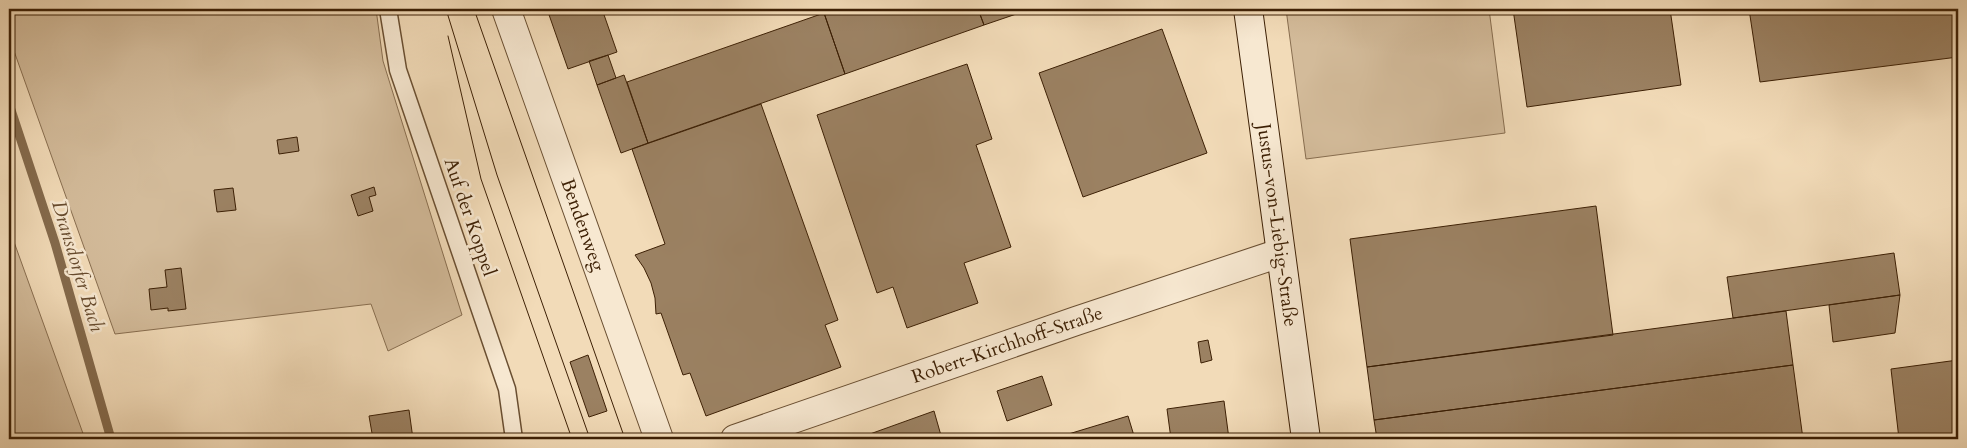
<svg xmlns="http://www.w3.org/2000/svg" width="1967" height="448" viewBox="0 0 1967 448" font-family="Cardo,serif">
  <style>
    .green { fill: #d3bb9a; stroke: #886e50 }
    .lines { fill: none; stroke-linecap: round; stroke-linejoin: round }
    .stream { stroke: #846a4c; stroke-width: 9 }
    .building { fill: #9b8162; stroke: #3d2005 }
    .lane-casing { stroke: #6a4f32; stroke-width: 19 }
    .street-casing { stroke: #6a4f32; stroke-width: 30 }
    .secondary-casing { stroke: #3d2005; stroke-width: 30 }
    .lane { stroke: #f7e8d1; stroke-width: 16 }
    .street { stroke: #f7e8d1; stroke-width: 28 }
    .secondary { stroke: #f7e8d1; stroke-width: 28 }
    .tram { stroke: #3d2005; stroke-width: 1 }
    .labels { text-anchor: middle; dominant-baseline: central; stroke-width: 5; stroke-linejoin: round; paint-order: stroke }
    .street-label { font-size: 19px; fill: #3d2005; stroke: #f7e8d1 }
    .water-label { font-size: 20px; font-style: italic; fill: #674b2e; stroke: #f7e8d1 }
  </style>
  <rect width="100%" height="100%" fill="#f2dbb8"/>
  <filter id="stains"><feTurbulence type="fractalNoise" baseFrequency=".004" numOctaves="4"/><feColorMatrix values="0 0 0 0 .2 0 0 0 0 .09 0 0 0 0 .02 0 0 0 .5 -.17"/></filter>
  <radialGradient id="worn" r=".72"><stop offset=".6" stop-color="#630" stop-opacity="0"/><stop offset="1" stop-color="#630" stop-opacity=".3"/></radialGradient>
  <!-- green -->
  <path class="green" d="M9 9H376L383 61 462 315 388 351 371 304 115 334 9 37Z
    M1286 9H1489L1505 133 1306 159Z
    M9 228 85 439H9Z"/>
  <g class="lines">
    <!-- stream -->
    <path class="stream" d="M9 104 55 243 111 439"/>
  </g>
  <!-- building -->
  <path class="building" d="M547 9H602L617 52 568 69Z
    M836 9H978L984 25 845 74 824 13Z
    M978 9H1031L984 25Z
    M1513 9H1670L1681 85 1527 107Z
    M1749 9H1958V57L1760 82Z
    M824 13 845 74 648 143 627 82Z
    M1162 29 1207 153 1083 197 1039 73Z
    M608 55 616 78 597 85 589 61Z
    M967 64 992 139 976 145 1011 247 964 263 978 303 907 328 893 287 877 293 817 115Z
    M624 75 648 143 621 153 597 85Z
    M761 104 838 320 825 325 841 367 706 416 690 373 683 375 661 313 656 314 655 298 651 283 644 268 635 255 665 244 632 149Z
    M297 137 299 151 279 154 277 140Z
    M374 187 376 195 369 197 373 211 358 216 351 195Z
    M233 188 236 210 217 212 214 190Z
    M1596 206 1613 335 1367 367 1350 239Z
    M1894 253 1900 295 1733 318 1727 277Z
    M181 268 186 309 168 311V308L151 310 149 289 167 287 165 270Z
    M1900 295 1895 333 1833 342 1829 305Z
    M1786 311 1793 365 1374 420 1367 367Z
    M1208 340 1212 360 1201 363 1198 342Z
    M588 355 607 411 589 417 570 362Z
    M1958 360V439H1899L1891 369Z
    M1793 365 1803 439H1377L1374 420Z
    M1042 376 1052 405 1007 421 997 391Z
    M1224 401 1229 439H1171L1167 409Z
    M409 410 413 439H373L369 416Z
    M934 411 942 439H856Z
    M1128 416 1135 439H1052Z"/>
  <g class="lines">
    <defs>
      <path id="lane" d="M388 9 398 70 507 389 514 439"/>
      <g id="street">
        <path id="s1" d="M506 9 659 439"/>
        <path id="s2" d="M735 439 1076 321 1280 253"/>
      </g>
      <g id="secondary">
        <path id="s3" d="M1248 9 1306 439"/>
      </g>
    </defs>
    <!-- lane casing -->
    <use href="#lane" class="lane-casing"/>
    <!-- street casing -->
    <use href="#street" class="street-casing"/>
    <!-- secondary casing -->
    <use href="#secondary" class="secondary-casing"/>
    <!-- lane -->
    <use href="#lane" class="lane"/>
    <!-- street -->
    <use href="#street" class="street"/>
    <!-- secondary -->
    <use href="#secondary" class="secondary"/>
    <!-- tram -->
    <path class="tram" d="M446 9 497 175 590 439
      M474 9 625 439
      M448 36 481 179 572 439"/>
  </g>
  <g class="labels">
    <!-- street labels -->
    <g class="street-label">
      <text transform="translate(470 217) rotate(71)">Auf der Koppel</text>
      <text stroke="none"><textPath href="#s1" startOffset="229">Bendenweg</textPath></text>
      <text stroke="none"><textPath href="#s3" startOffset="218">Justus-von-Liebig-Straße</textPath></text>
      <text stroke="none"><textPath href="#s2" startOffset="288">Robert-Kirchhoff-Straße</textPath></text>
    </g>
    <!-- water labels -->
    <g class="water-label">
      <text transform="translate(78 266) rotate(73)">Dransdorfer Bach</text>
    </g>
  </g>
  <!-- margin -->
  <rect width="1967" height="448" fill="none" stroke="#f2dbb8" stroke-width="30"/>
  <rect x="10" y="10" width="1947" height="428" fill="none" stroke="#3d2005" stroke-width="2.5"/>
  <rect x="15" y="15" width="1937" height="418" fill="none" stroke="#3d2005"/>
  <rect width="100%" height="100%" filter="url(#stains)"/>
  <rect width="100%" height="100%" fill="url(#worn)"/>
</svg>
